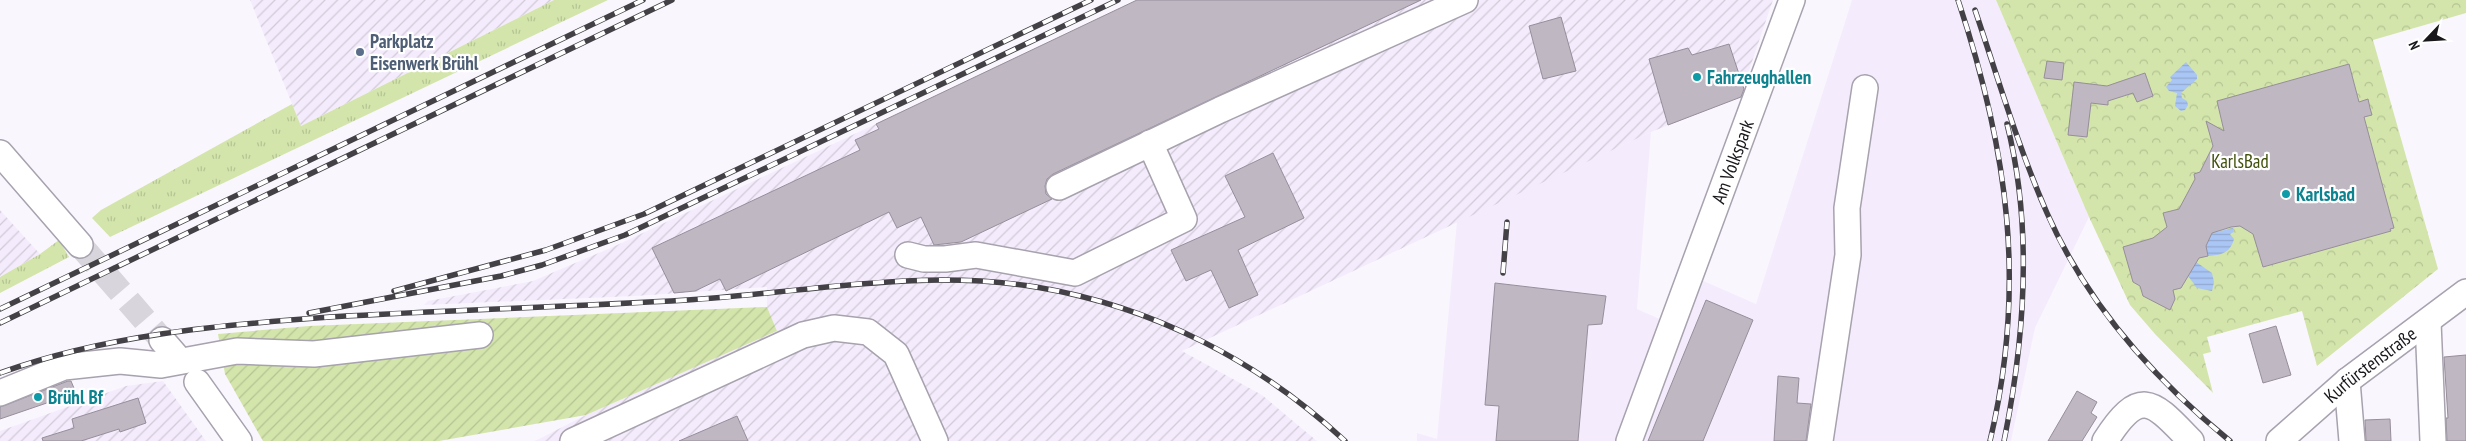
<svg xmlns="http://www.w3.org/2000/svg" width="2466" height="441" viewBox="0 0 2466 441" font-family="'PT Sans Narrow',sans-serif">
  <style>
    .built { fill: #f4ecfc }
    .industrial { fill: url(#industrial-furrows) }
    .grass { fill: url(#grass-tufts) }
    .park { fill: url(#park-crowns) }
    .garden { fill: url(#garden-furrows) }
    .water { fill: url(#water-rules) }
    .building { fill: #bfb7c2; stroke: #968e9a }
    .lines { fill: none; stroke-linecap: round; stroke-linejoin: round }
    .minor-tunnel { stroke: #d8d5dc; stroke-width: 25; stroke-dasharray: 25 12; stroke-linecap: butt }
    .minor-casing { stroke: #a7a2ae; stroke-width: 28 }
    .minor { stroke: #fff; stroke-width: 25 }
    .rail-casing { stroke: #434146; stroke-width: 5.5 }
    .rail { stroke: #fff; stroke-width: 4; stroke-dasharray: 11; stroke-linecap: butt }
    .service-dot { fill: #5c6f8a; stroke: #fff; stroke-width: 2 }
    .culture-dot { fill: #0f9aa8; stroke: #fff; stroke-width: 2 }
    .labels { text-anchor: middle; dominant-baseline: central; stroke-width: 4.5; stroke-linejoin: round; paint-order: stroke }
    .service-label { font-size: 19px; font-weight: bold; fill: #4e5e75; stroke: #fff; text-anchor: start }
    .culture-label { font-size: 19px; font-weight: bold; fill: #0d838f; stroke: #fff; text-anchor: start }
    .park-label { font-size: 19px; fill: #41500c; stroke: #fff }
    .street-label { font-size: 19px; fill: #19171b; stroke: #fff }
  </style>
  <defs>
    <pattern id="industrial-furrows" width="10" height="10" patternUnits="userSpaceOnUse" patternTransform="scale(1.25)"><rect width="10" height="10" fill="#f4ecfc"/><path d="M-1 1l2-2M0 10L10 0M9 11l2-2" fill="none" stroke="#d1cad7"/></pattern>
    <pattern id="grass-tufts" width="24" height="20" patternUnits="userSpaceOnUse" patternTransform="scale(1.25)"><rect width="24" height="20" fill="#d3e5ab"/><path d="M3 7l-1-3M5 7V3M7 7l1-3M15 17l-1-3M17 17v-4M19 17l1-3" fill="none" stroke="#b5c493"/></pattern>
    <pattern id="park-crowns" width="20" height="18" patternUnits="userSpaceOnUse" patternTransform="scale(1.25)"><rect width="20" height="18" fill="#d3e5ab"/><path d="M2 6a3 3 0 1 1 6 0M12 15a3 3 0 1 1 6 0" fill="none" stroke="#b5c493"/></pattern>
    <pattern id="garden-furrows" width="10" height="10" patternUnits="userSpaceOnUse" patternTransform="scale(1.25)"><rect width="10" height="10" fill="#d3e5ab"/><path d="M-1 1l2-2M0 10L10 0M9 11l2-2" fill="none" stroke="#b5c493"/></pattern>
    <pattern id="water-rules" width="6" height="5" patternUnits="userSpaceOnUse" patternTransform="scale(1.25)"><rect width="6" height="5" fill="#aac6f5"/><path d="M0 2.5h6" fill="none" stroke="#92a9d1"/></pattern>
  </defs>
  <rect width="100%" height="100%" fill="#faf6fe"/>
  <!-- built -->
  <path class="built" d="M1852 0H1996L2089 217 2035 328 2011 441H1417V433L1437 439 1457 221 1651 132 1637 309 1671 324 1699 279 1756 304Z"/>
  <!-- industrial -->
  <path class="industrial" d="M250 0H554L301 126Z
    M1141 0H1773L1742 91 1746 95 1651 132 1182 351 1262 395 1317 441H535L586 415 777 331 767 307V287L635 296 424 305 428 301 533 281 615 246Z
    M0 210 40 254 0 277Z
    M163 381 206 441H0V431L126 386Z"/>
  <!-- grass -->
  <path class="grass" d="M554 0H608L110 237 92 218 101 210 292 104 301 126Z
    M59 240 69 257 0 293V277L40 254Z"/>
  <!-- park -->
  <path class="park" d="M1996 0H2466V13L2373 40 2438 269 2317 366 2302 311 2207 337 2211 352 2203 354 2213 393 2155 334 2130 305 2089 217Z"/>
  <!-- garden -->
  <path class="garden" d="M767 307 777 331 586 415 439 441H263L225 374 218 334 309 326Z"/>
  <!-- water -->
  <path class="water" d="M2186 62 2197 75V79L2181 93 2182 98 2187 101 2188 105 2185 110 2181 111 2175 106 2177 93 2169 91 2166 87 2172 80 2170 77Z
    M2233 228 2234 232 2230 234 2234 239C2230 254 2220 255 2208 256L2205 246 2212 233Z
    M2196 262 2212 273 2214 282 2212 291 2197 288 2188 276Z"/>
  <!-- building -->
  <path class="building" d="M1137 0H1421L1053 174 1047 179 1045 186 1046 194 1052 199 961 242 934 245 921 217 897 228 889 212 726 291 720 279 695 291 674 293 652 248 860 150 855 140 879 129 876 124Z
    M1561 17 1576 71 1543 79 1529 26Z
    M1729 44 1744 89 1741 97 1668 125 1649 59 1688 48 1692 55Z
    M2047 61 2064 63 2062 80 2044 78Z
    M2349 64 2359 102 2368 99 2370 108 2372 115 2364 117 2394 228 2390 229 2391 231 2263 267 2253 234 2240 226 2231 227 2212 233 2206 246 2208 256 2199 258 2181 288 2173 290 2175 299 2170 310 2143 296 2140 286 2133 282 2123 247 2153 238 2167 227 2163 213 2179 209 2195 179 2194 174 2200 172 2213 146 2206 121 2224 131 2217 101Z
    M2145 73 2153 96 2137 102 2133 93 2108 101V105L2091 103 2087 137 2068 135 2074 82 2107 86Z
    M1273 153 1304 218 1238 250 1258 295 1229 308 1211 270 1186 281 1171 250 1245 217 1225 176Z
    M1495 283 1606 296 1602 324 1588 325 1578 441H1496L1499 406 1485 405Z
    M1706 300 1753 320 1703 441H1648Z
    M2276 326 2291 375 2263 383 2249 334Z
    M2466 355V441H2447L2446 418H2448L2444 357Z
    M1778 376 1799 378 1797 403 1811 404 1806 441H1774Z
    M68 381H71L76 393 0 419V407Z
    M2077 391 2097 402 2091 413 2097 417 2082 441H2048Z
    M138 398 146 423 120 432 119 429 81 441H43L42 438 74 428 72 419Z
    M737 416 748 441H679Z
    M2390 419 2391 441H2366L2365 420Z"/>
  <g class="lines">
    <!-- minor-tunnel -->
    <path class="minor-tunnel" d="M80 245 162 340"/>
    <defs>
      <g id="minor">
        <path d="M0 153 80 245"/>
        <path d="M1059 187 1220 110 1465 0"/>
        <path d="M908 255 924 259H945L976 255 1075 273 1184 219 1150 143"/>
        <path d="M2428 322 2433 441"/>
        <path d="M162 340 175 355"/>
        <path d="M2347 381 2352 441"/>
        <path d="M197 382 239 441"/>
        <path d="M0 393 64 367 120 361 161 365 237 351 314 354 480 335"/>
        <path d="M573 441 803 335 834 328 868 332 896 354 935 441"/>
        <path id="s1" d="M1629 441 1792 0"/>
        <path d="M1820 441 1848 255 1847 208 1865 88"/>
        <path d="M2105 441C2141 385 2153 402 2191 441"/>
        <path id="s2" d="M2279 441 2347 381 2466 292"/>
      </g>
    </defs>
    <!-- minor casing -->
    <use href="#minor" class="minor-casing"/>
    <!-- minor -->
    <use href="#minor" class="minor"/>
    <defs>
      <path id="rail" d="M1958 0C2008 150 2027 285 1990 441
        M1975 10C1998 78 2018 147 2047 213 2087 304 2154 379 2230 441
        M1503 273 1507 222
        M394 291 546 250 644 214 1091 0
        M0 309 643 0
        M309 313 501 276 542 265 625 235 1118 0
        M0 323 672 0
        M0 373C106 335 218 325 330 317 449 310 568 307 687 300 803 293 919 268 1036 287 1152 306 1259 361 1345 441
        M2004 441C2025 338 2033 227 2007 124"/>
    </defs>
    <!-- rail casing -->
    <use href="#rail" class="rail-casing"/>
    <!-- rail -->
    <use href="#rail" class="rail"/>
  </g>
  <!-- markers -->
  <circle class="service-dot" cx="360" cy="52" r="5"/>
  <g class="culture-dot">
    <circle cx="1697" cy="77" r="5"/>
    <circle cx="2286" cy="194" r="5"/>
    <circle cx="38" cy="397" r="5"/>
  </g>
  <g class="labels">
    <!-- service labels -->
    <g class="service-label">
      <text x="370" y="41">Parkplatz<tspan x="370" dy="22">Eisenwerk Brühl</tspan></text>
    </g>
    <!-- culture labels -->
    <g class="culture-label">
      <text x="1707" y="77">Fahrzeughallen</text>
      <text x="2296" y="194">Karlsbad</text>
      <text x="48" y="397">Brühl Bf</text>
    </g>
    <!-- park labels -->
    <g class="park-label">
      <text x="2240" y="161">KarlsBad</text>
    </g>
    <!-- street labels -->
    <g class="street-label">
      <text stroke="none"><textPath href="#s1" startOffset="298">Am Volkspark</textPath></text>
      <text stroke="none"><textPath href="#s2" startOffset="119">Kurfürstenstraße</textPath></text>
    </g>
  </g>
  <!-- north arrow -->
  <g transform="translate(2426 40) rotate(245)" stroke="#ffffff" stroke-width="4" paint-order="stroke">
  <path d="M0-4L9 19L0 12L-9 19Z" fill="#19171b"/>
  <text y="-8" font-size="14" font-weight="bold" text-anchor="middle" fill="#19171b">N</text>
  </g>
</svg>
